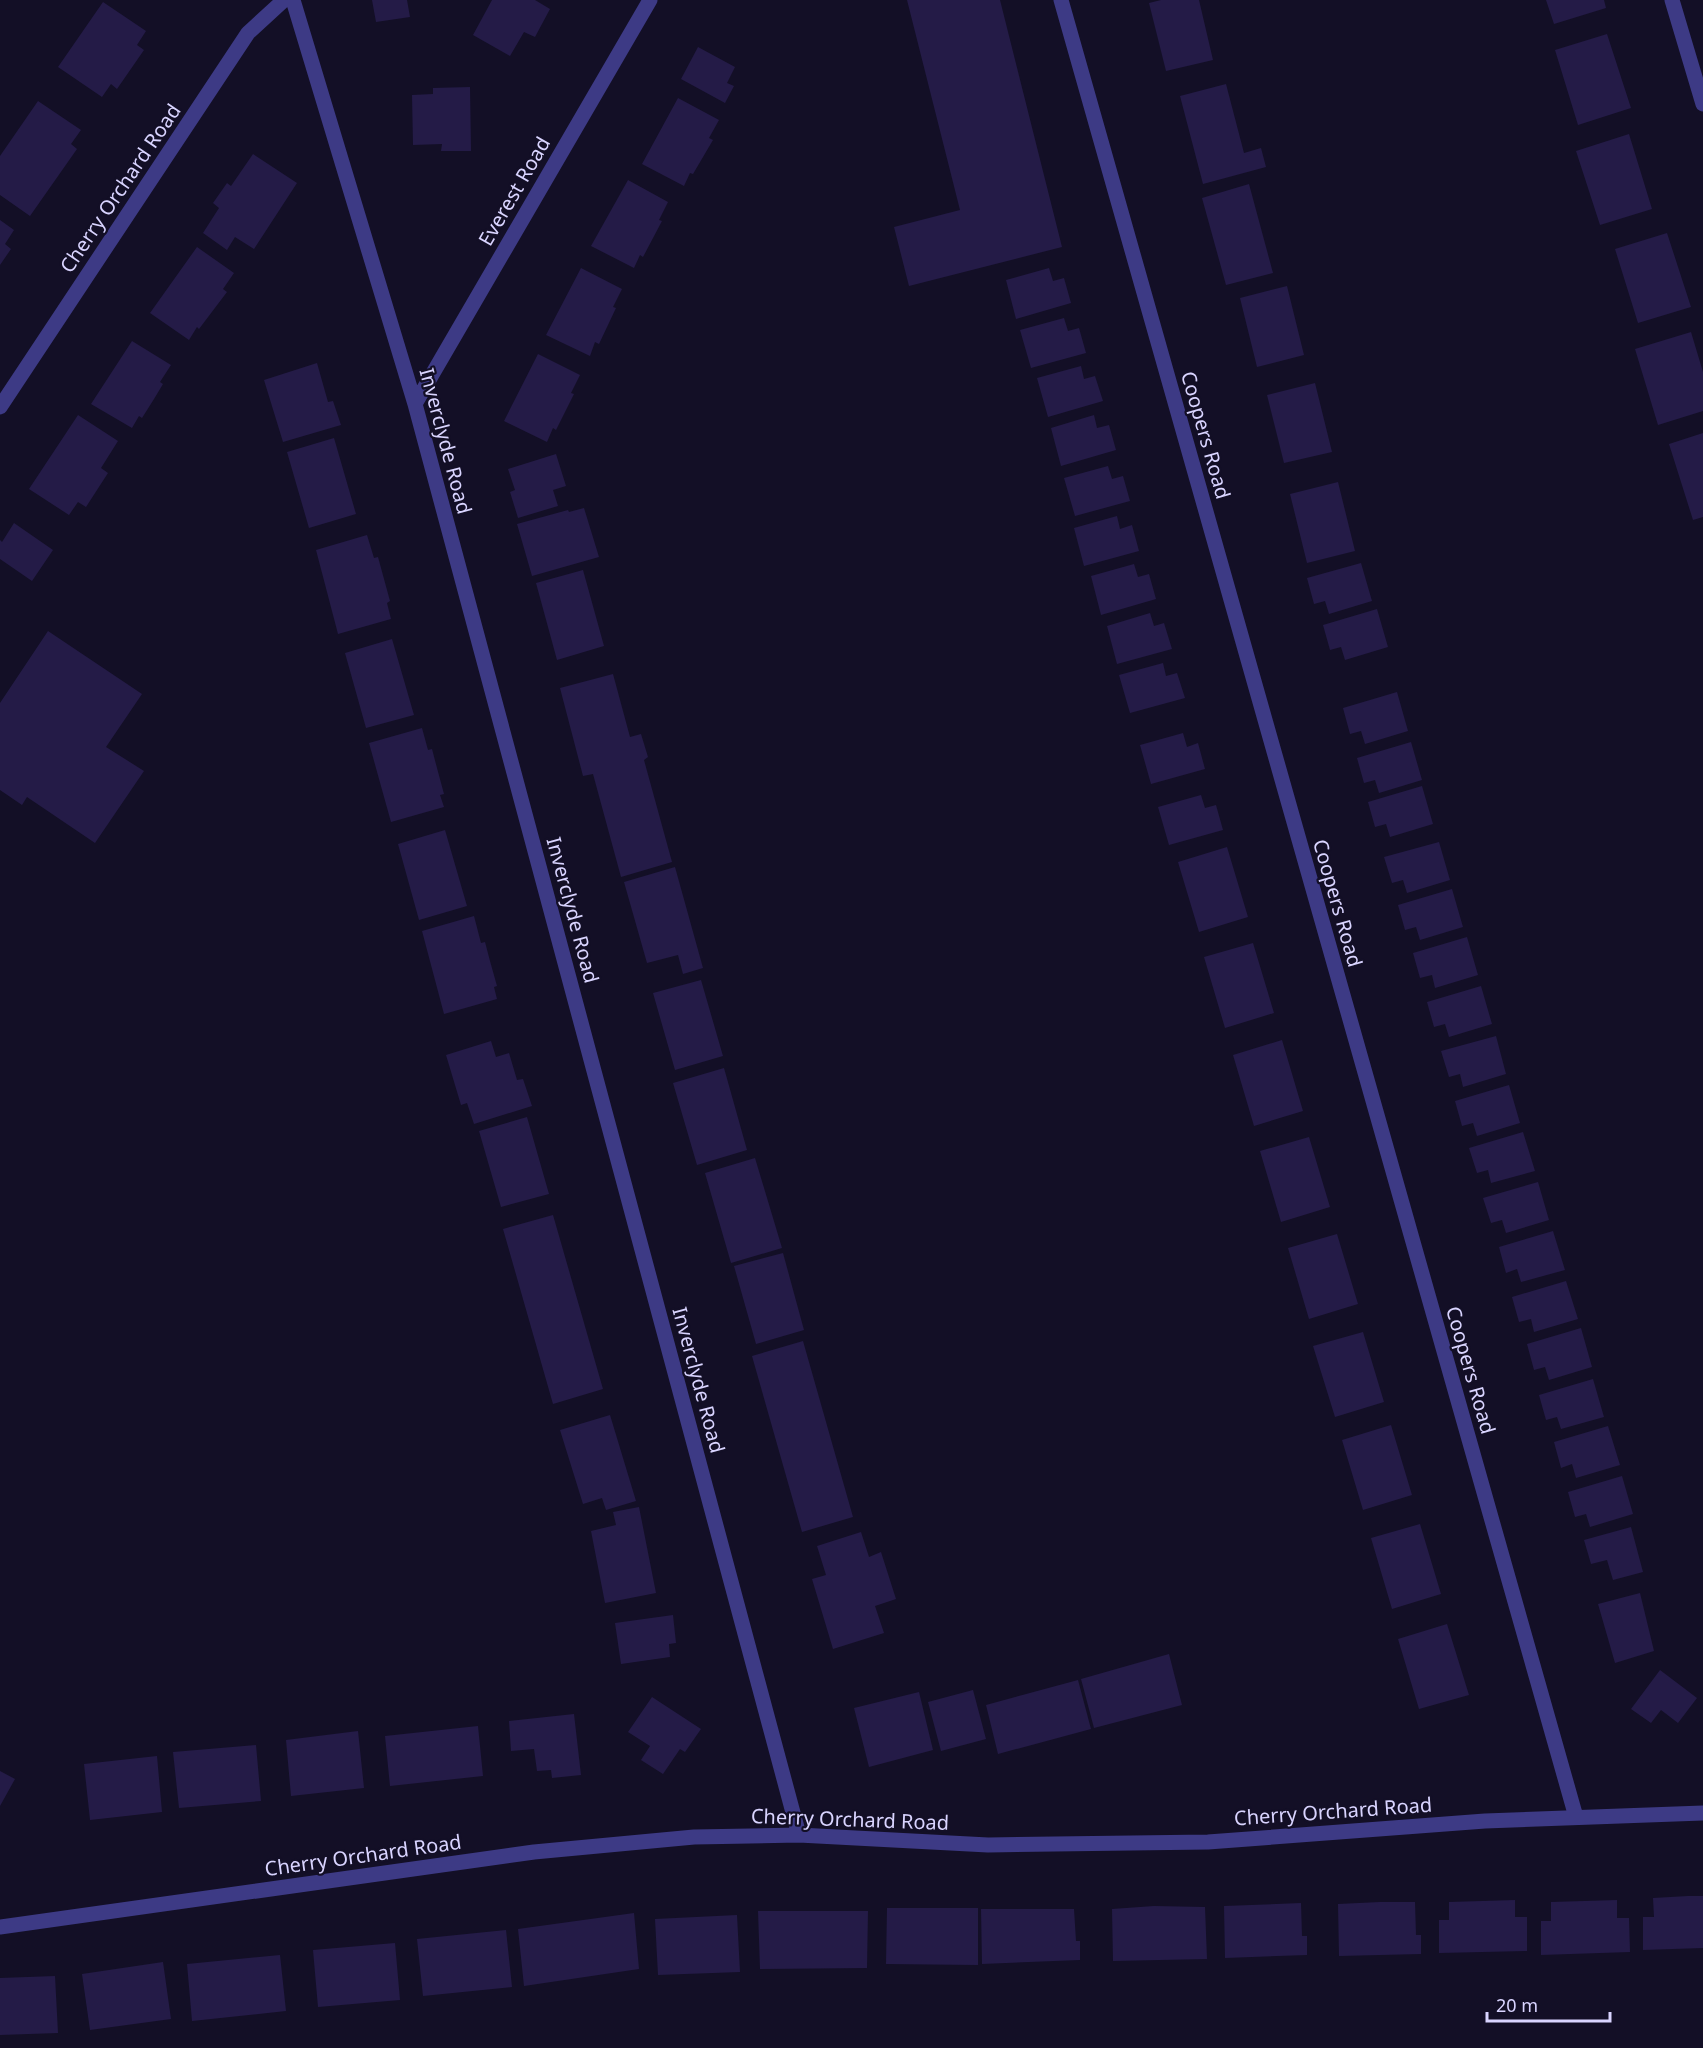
<svg xmlns="http://www.w3.org/2000/svg" width="1703" height="2048" viewBox="0 0 1703 2048" font-family="'Noto Sans',sans-serif">
  <style>
    .building { fill: #241b47 }
    .lines { fill: none; stroke-linecap: round; stroke-linejoin: round }
    .minor { stroke: #3d3a85; stroke-width: 15 }
    .labels { text-anchor: middle; dominant-baseline: central; stroke-width: 4.5; stroke-linejoin: round; paint-order: stroke }
    .street-label { font-size: 20px; fill: #d9d4ff; stroke: #130f26 }
  </style>
  <rect width="100%" height="100%" fill="#130f26"/>
  <!-- building -->
  <path class="building" d="M372 0H407L410 17 376 22Z
    M492 0H535L550 9 535 37 524 32 510 56 473 35Z
    M907 0H1000L1062 247 909 286 894 227 960 210Z
    M1161 0H1199L1213 60 1166 71 1149 3Z
    M1546 0H1604L1606 8 1554 24Z
    M103 2 146 31 137 45 144 50 117 89 111 84 102 97 58 67Z
    M1607 34 1631 108 1578 125 1555 50Z
    M698 47 735 67 727 83 734 86 725 103 681 79Z
    M1226 84 1244 153 1261 148 1266 167 1203 184 1180 96Z
    M470 87 471 151H441L442 144 413 145 412 95 433 94V88Z
    M678 98 719 120 709 138 713 140 693 174 690 173 684 186 642 164Z
    M38 101 81 130 71 144 77 149 30 216 0 195V156Z
    M1629 134 1652 209 1600 225 1576 151Z
    M253 154 297 183 254 249 235 237 227 250 203 233 219 208 213 203 227 183 231 186Z
    M628 180 668 202 659 220 662 221 643 257 640 255 634 268 591 246Z
    M1249 184 1273 273 1226 285 1202 198Z
    M0 220 14 230 5 244 11 249 0 265Z
    M1667 233 1691 307 1638 323 1615 249Z
    M197 247 234 273 223 289 227 292 199 329 197 327 189 340 150 313Z
    M581 268 622 289 613 307 616 308 599 344 595 342 590 356 546 335Z
    M1049 268 1053 281 1064 278 1071 303 1016 319 1006 280Z
    M1287 286 1304 355 1257 367 1240 298Z
    M1064 318 1068 331 1079 328 1086 353 1031 368 1020 330Z
    M1691 332 1703 372V411L1658 425 1635 349Z
    M132 341 171 365 160 382 163 384 154 399 142 418 139 416 132 428 91 404Z
    M538 354 580 375 571 393 574 394 556 430 553 428 547 442 504 421Z
    M317 363 328 402 333 401 341 425 283 442 264 380Z
    M1081 366 1084 379 1095 376 1103 401 1048 417 1037 378Z
    M1315 383 1332 452 1284 463 1267 395Z
    M78 415 118 441 101 468 108 473 86 507 78 502 69 515 29 489Z
    M1094 415 1097 428 1109 425 1116 450 1061 466 1051 428Z
    M1703 433V517L1693 520 1669 444Z
    M334 438 356 514 309 528 287 452Z
    M556 454 566 486 553 490 558 506 518 518 510 492 515 490 508 469Z
    M1108 466 1112 479 1123 476 1130 501 1075 516 1064 478Z
    M1338 482 1355 551 1307 563 1290 494Z
    M584 508 599 557 532 576 517 524 568 510 569 512Z
    M1117 516 1120 529 1132 525 1139 551 1084 566 1074 528Z
    M14 523 53 550 32 581 0 559V540L2 542Z
    M367 535 374 558 378 557 390 601 387 603 391 619 338 634 316 550Z
    M1361 563 1372 601 1329 614 1325 601 1314 604 1307 578Z
    M1134 564 1138 577 1149 574 1156 599 1101 615 1091 576Z
    M583 570 604 646 557 660 536 583Z
    M1377 609 1388 647 1345 660 1341 647 1330 650 1323 625Z
    M1150 613 1154 626 1164 623 1172 649 1117 664 1107 626Z
    M48 631 142 694 106 747 144 771 95 843 27 797 22 805 0 790V703Z
    M392 639 414 715 366 728 345 653Z
    M1163 663 1166 676 1177 673 1185 698 1130 713 1119 675Z
    M613 674 630 737 641 734 648 757 644 760 672 862 621 877 593 774 583 776 560 688Z
    M1397 692 1408 731 1365 744 1361 731 1350 734 1343 708Z
    M422 728 428 750 432 749 437 768 444 794 440 795 444 807 391 822 369 743Z
    M1183 733 1187 747 1198 743 1205 769 1151 784 1140 745Z
    M1411 742 1422 780 1379 793 1375 780 1364 783 1357 758Z
    M1422 786 1433 824 1390 837 1386 824 1375 827 1368 802Z
    M1201 795 1205 808 1216 805 1223 830 1169 845 1158 807Z
    M445 830 467 906 419 920 398 844Z
    M1439 842 1450 880 1407 893 1403 880 1392 883 1384 857Z
    M1227 847 1248 917 1199 932 1178 862Z
    M675 867 703 968 683 974 678 955 647 963 624 882Z
    M1452 889 1463 927 1420 940 1416 927 1405 930 1398 905Z
    M474 916 481 943 485 942 490 961 497 986 494 987 497 999 444 1014 422 931Z
    M1467 937 1478 975 1435 988 1432 975 1420 978 1413 953Z
    M1253 943 1274 1013 1225 1028 1204 957Z
    M701 980 723 1056 675 1070 653 993Z
    M1481 986 1492 1024 1449 1037 1445 1024 1434 1027 1427 1002Z
    M1496 1036 1506 1074 1463 1087 1460 1074 1449 1077 1441 1051Z
    M1282 1040 1303 1111 1254 1126 1233 1055Z
    M491 1041 496 1057 509 1053 517 1080 523 1079 532 1106 474 1124 467 1103 461 1105 446 1055Z
    M724 1068 747 1150 697 1165 673 1083Z
    M1509 1085 1520 1123 1477 1136 1473 1123 1462 1126 1455 1101Z
    M527 1117 549 1194 501 1207 479 1131Z
    M1523 1132 1535 1171 1491 1183 1488 1170 1477 1173 1469 1148Z
    M1309 1137 1330 1207 1281 1222 1260 1151Z
    M755 1158 782 1248 731 1263 705 1173Z
    M1538 1182 1549 1220 1506 1233 1502 1220 1491 1223 1483 1198Z
    M553 1215 603 1389 553 1404 503 1229Z
    M1553 1231 1565 1270 1521 1282 1517 1269 1506 1273 1499 1247Z
    M1337 1234 1358 1304 1309 1319 1288 1248Z
    M783 1253 804 1330 756 1344 734 1266Z
    M1566 1281 1578 1319 1534 1332 1531 1319 1519 1322 1512 1297Z
    M1581 1328 1592 1367 1549 1380 1545 1367 1534 1370 1527 1344Z
    M1363 1332 1384 1402 1335 1417 1313 1346Z
    M803 1341 853 1517 802 1532 752 1356Z
    M1593 1379 1604 1417 1561 1429 1557 1417 1546 1420 1539 1395Z
    M610 1415 636 1501 606 1510 602 1498 583 1504 560 1430Z
    M1391 1425 1412 1495 1363 1510 1342 1440Z
    M1608 1426 1620 1465 1576 1478 1572 1464 1561 1468 1554 1442Z
    M1622 1476 1633 1514 1590 1527 1586 1514 1575 1517 1568 1492Z
    M639 1507 656 1593 605 1603 591 1531 616 1525 613 1512Z
    M1420 1524 1441 1594 1392 1609 1371 1538Z
    M1631 1527 1643 1572 1613 1580 1607 1560 1591 1564 1584 1540Z
    M861 1532 869 1557 881 1552 896 1599 875 1606 884 1633 833 1649 812 1579 826 1575 817 1546Z
    M1640 1593 1654 1651 1615 1663 1598 1604Z
    M673 1615 676 1643 669 1644 670 1657 621 1664 615 1623Z
    M1447 1624 1469 1695 1419 1709 1398 1639Z
    M1169 1654 1182 1705 1094 1728 1081 1679Z
    M1660 1670 1697 1698 1678 1723 1661 1710 1651 1723 1631 1709Z
    M1078 1680 1091 1729 998 1754 986 1705Z
    M973 1690 986 1739 941 1751 928 1702Z
    M919 1692 933 1750 869 1767 854 1708Z
    M652 1697 701 1729 685 1752 680 1749 663 1774 641 1760 650 1746 628 1732Z
    M574 1714 581 1775 552 1778 551 1770 537 1771 534 1749 511 1751 509 1721Z
    M478 1726 483 1776 390 1786 385 1736Z
    M358 1731 364 1788 291 1796 286 1740Z
    M256 1745 261 1801 179 1808 173 1752Z
    M157 1756 162 1812 90 1820 84 1764Z
    M0 1771 15 1779 0 1806Z
    M1688 1896H1703V1948L1643 1950V1917H1654L1653 1898Z
    M1515 1900V1917H1527V1951L1439 1953V1920H1449V1902Z
    M1617 1900V1918H1629L1630 1952 1541 1955V1921H1551V1902Z
    M1380 1902H1415L1416 1935H1421V1954L1339 1956 1338 1904Z
    M1301 1903 1302 1936H1307V1955L1225 1958 1224 1906Z
    M1154 1906 1205 1907 1207 1959 1113 1961 1112 1909Z
    M887 1908H978V1965L886 1964Z
    M981 1909H1074L1076 1941H1080V1960L982 1964Z
    M758 1911H868L867 1968 760 1969Z
    M634 1913 639 1969 524 1986 518 1929Z
    M737 1915 740 1972 658 1975 655 1919Z
    M506 1930 512 1987 423 1996 417 1939Z
    M395 1943 400 2000 318 2007 313 1950Z
    M280 1955 286 2011 192 2021 187 1964Z
    M163 1962 171 2019 90 2030 82 1974Z
    M55 1976 58 2033 0 2035V1978Z"/>
  <g class="lines">
    <!-- minor -->
    <path class="minor" d="M293 0 415 404 799 1835
      M1061 0 1576 1817
      M1672 0 1703 104
      M415 404 650 0
      M0 407 248 33 284 0
      M0 1927 534 1852 694 1837 799 1835 988 1845 1208 1842 1485 1821 1703 1813"/>
  </g>
  <g class="labels">
    <!-- street labels -->
    <g class="street-label">
      <text transform="translate(120 188) rotate(-56)">Cherry Orchard Road</text>
      <text transform="translate(514 191) rotate(-60)">Everest Road</text>
      <text transform="translate(1206 435) rotate(74)">Coopers Road</text>
      <text transform="translate(446 441) rotate(75)">Inverclyde Road</text>
      <text transform="translate(1338 903) rotate(74)">Coopers Road</text>
      <text transform="translate(573 910) rotate(75)">Inverclyde Road</text>
      <text transform="translate(1471 1370) rotate(74)">Coopers Road</text>
      <text transform="translate(699 1380) rotate(75)">Inverclyde Road</text>
      <text transform="translate(1333 1811) rotate(-4)">Cherry Orchard Road</text>
      <text transform="translate(850 1819) rotate(2)">Cherry Orchard Road</text>
      <text transform="translate(363 1855) rotate(-8)">Cherry Orchard Road</text>
    </g>
  </g>
  <!-- scale -->
  <path d="M1487 2012v9h123v-9" fill="none" stroke="#d9d4ff" stroke-width="3"/>
  <text x="1496" y="2012" font-size="18" fill="#d9d4ff" stroke="#130f26" stroke-width="4.5" paint-order="stroke">20 m</text>
</svg>
